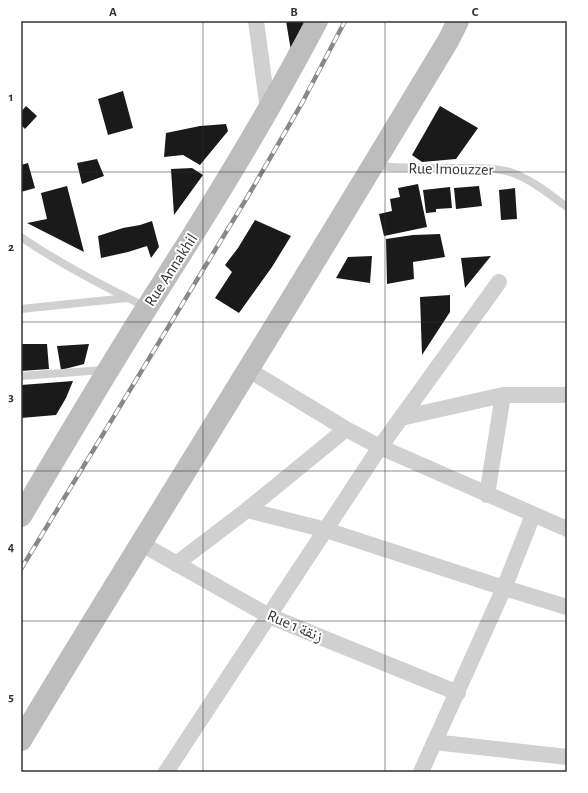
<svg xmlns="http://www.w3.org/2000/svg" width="588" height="793" viewBox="0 0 588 793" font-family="'Alegreya Sans','Noto Naskh Arabic',sans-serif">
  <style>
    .building { fill: #1a1a1a }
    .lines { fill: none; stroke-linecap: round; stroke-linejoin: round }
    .lane { stroke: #d0d0d0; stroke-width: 8 }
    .street { stroke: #d0d0d0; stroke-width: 16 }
    .secondary { stroke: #bdbdbd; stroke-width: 22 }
    .rail-casing { stroke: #888; stroke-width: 4.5 }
    .rail { stroke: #fff; stroke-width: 3; stroke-dasharray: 9; stroke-linecap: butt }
    .grid { fill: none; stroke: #333; stroke-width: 1; stroke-opacity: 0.55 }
    .labels { text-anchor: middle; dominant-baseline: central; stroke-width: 4; stroke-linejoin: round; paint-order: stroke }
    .street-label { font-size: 16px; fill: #333; stroke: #fff }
    .neatline { fill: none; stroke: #333; stroke-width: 1.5 }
    .grid-label { font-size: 13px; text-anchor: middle; font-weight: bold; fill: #333 }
  </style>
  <rect width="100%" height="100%" fill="#fff"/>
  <!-- building -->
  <path class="building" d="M286 21H310L291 51Z
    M123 91 133 128 108 135 98 99Z
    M26 106 37 116 25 129 21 125V112Z
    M440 106 478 128 456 159 422 162 412 155Z
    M226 124 228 131 200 165 183 155 164 157 166 133 200 126Z
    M97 159 104 176 82 184 77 163Z
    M28 163 35 188 21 192V165Z
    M192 168 203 175 174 215 171 169Z
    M418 184 427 227 384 236 379 214 392 211 390 199 400 197 398 188Z
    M67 186 74 213 84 252 27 223 47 219 41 193Z
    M479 186 482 206 456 209 454 188Z
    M450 187 452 208 436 209V212L426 213 423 190Z
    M515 188 517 219 501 220 499 190Z
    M255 220 291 236 272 267 239 313 215 298 232 272 225 265 238 248Z
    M152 221 159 247 151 258 147 246 128 252 101 258 98 236 123 228 140 225Z
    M440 234 445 257 413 262 414 279 387 284 386 239 413 235Z
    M372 256 370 283 336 278 348 257Z
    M491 256 465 288 461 258Z
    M450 295V312L422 355 420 297Z
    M21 344H47L49 369 21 371Z
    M89 344 84 364 61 370 57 346Z
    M73 381 66 398 56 415 21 418V385Z"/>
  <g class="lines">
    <!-- lane -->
    <path class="lane" d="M375 166C400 168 424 168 449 168 469 168 490 167 510 172 531 179 549 194 567 207
      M21 237C60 264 103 286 146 307
      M21 309 127 298
      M21 376 104 370"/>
    <!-- street -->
    <path class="street" d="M256 21 268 110
      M249 370 346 429 380 447 567 529
      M401 418 503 395H567
      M487 495 503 395
      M247 510 326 530 504 588 567 607
      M140 543 269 616 458 693
      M176 564 247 510 346 429
      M434 742 567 757
      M166 772 380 447 499 282
      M421 772 504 588 533 515"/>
    <!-- secondary -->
    <path class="secondary" d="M21 516C62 447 103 377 146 309 206 215 265 120 317 21
      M21 740C96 615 173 492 249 368 316 260 382 150 448 41L458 21"/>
    <defs>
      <path id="rail" d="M21 569 248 196 302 103 345 21"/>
    </defs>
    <!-- rail casing -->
    <use href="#rail" class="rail-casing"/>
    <!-- rail -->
    <use href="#rail" class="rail"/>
  </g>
  <!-- grid -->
  <path class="grid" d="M203 21V772M385 21V772M21 172H567M21 322H567M21 471H567M21 621H567"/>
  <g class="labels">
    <!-- street labels -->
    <g class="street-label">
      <text transform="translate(451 169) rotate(1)">Rue Imouzzer</text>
      <text transform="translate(171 270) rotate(-57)">Rue Annakhil</text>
      <text transform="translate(295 626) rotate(23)">Rue 1 زنقة</text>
    </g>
  </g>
  <!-- border -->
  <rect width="588" height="793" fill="none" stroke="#ffffff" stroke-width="44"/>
  <rect x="22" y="22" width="544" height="749" class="neatline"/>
  <g class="grid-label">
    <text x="113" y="16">A</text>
    <text x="294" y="16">B</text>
    <text x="475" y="16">C</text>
    <text x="11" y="101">1</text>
    <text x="11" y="251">2</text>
    <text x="11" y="401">3</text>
    <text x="11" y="551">4</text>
    <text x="11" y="701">5</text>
  </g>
</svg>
